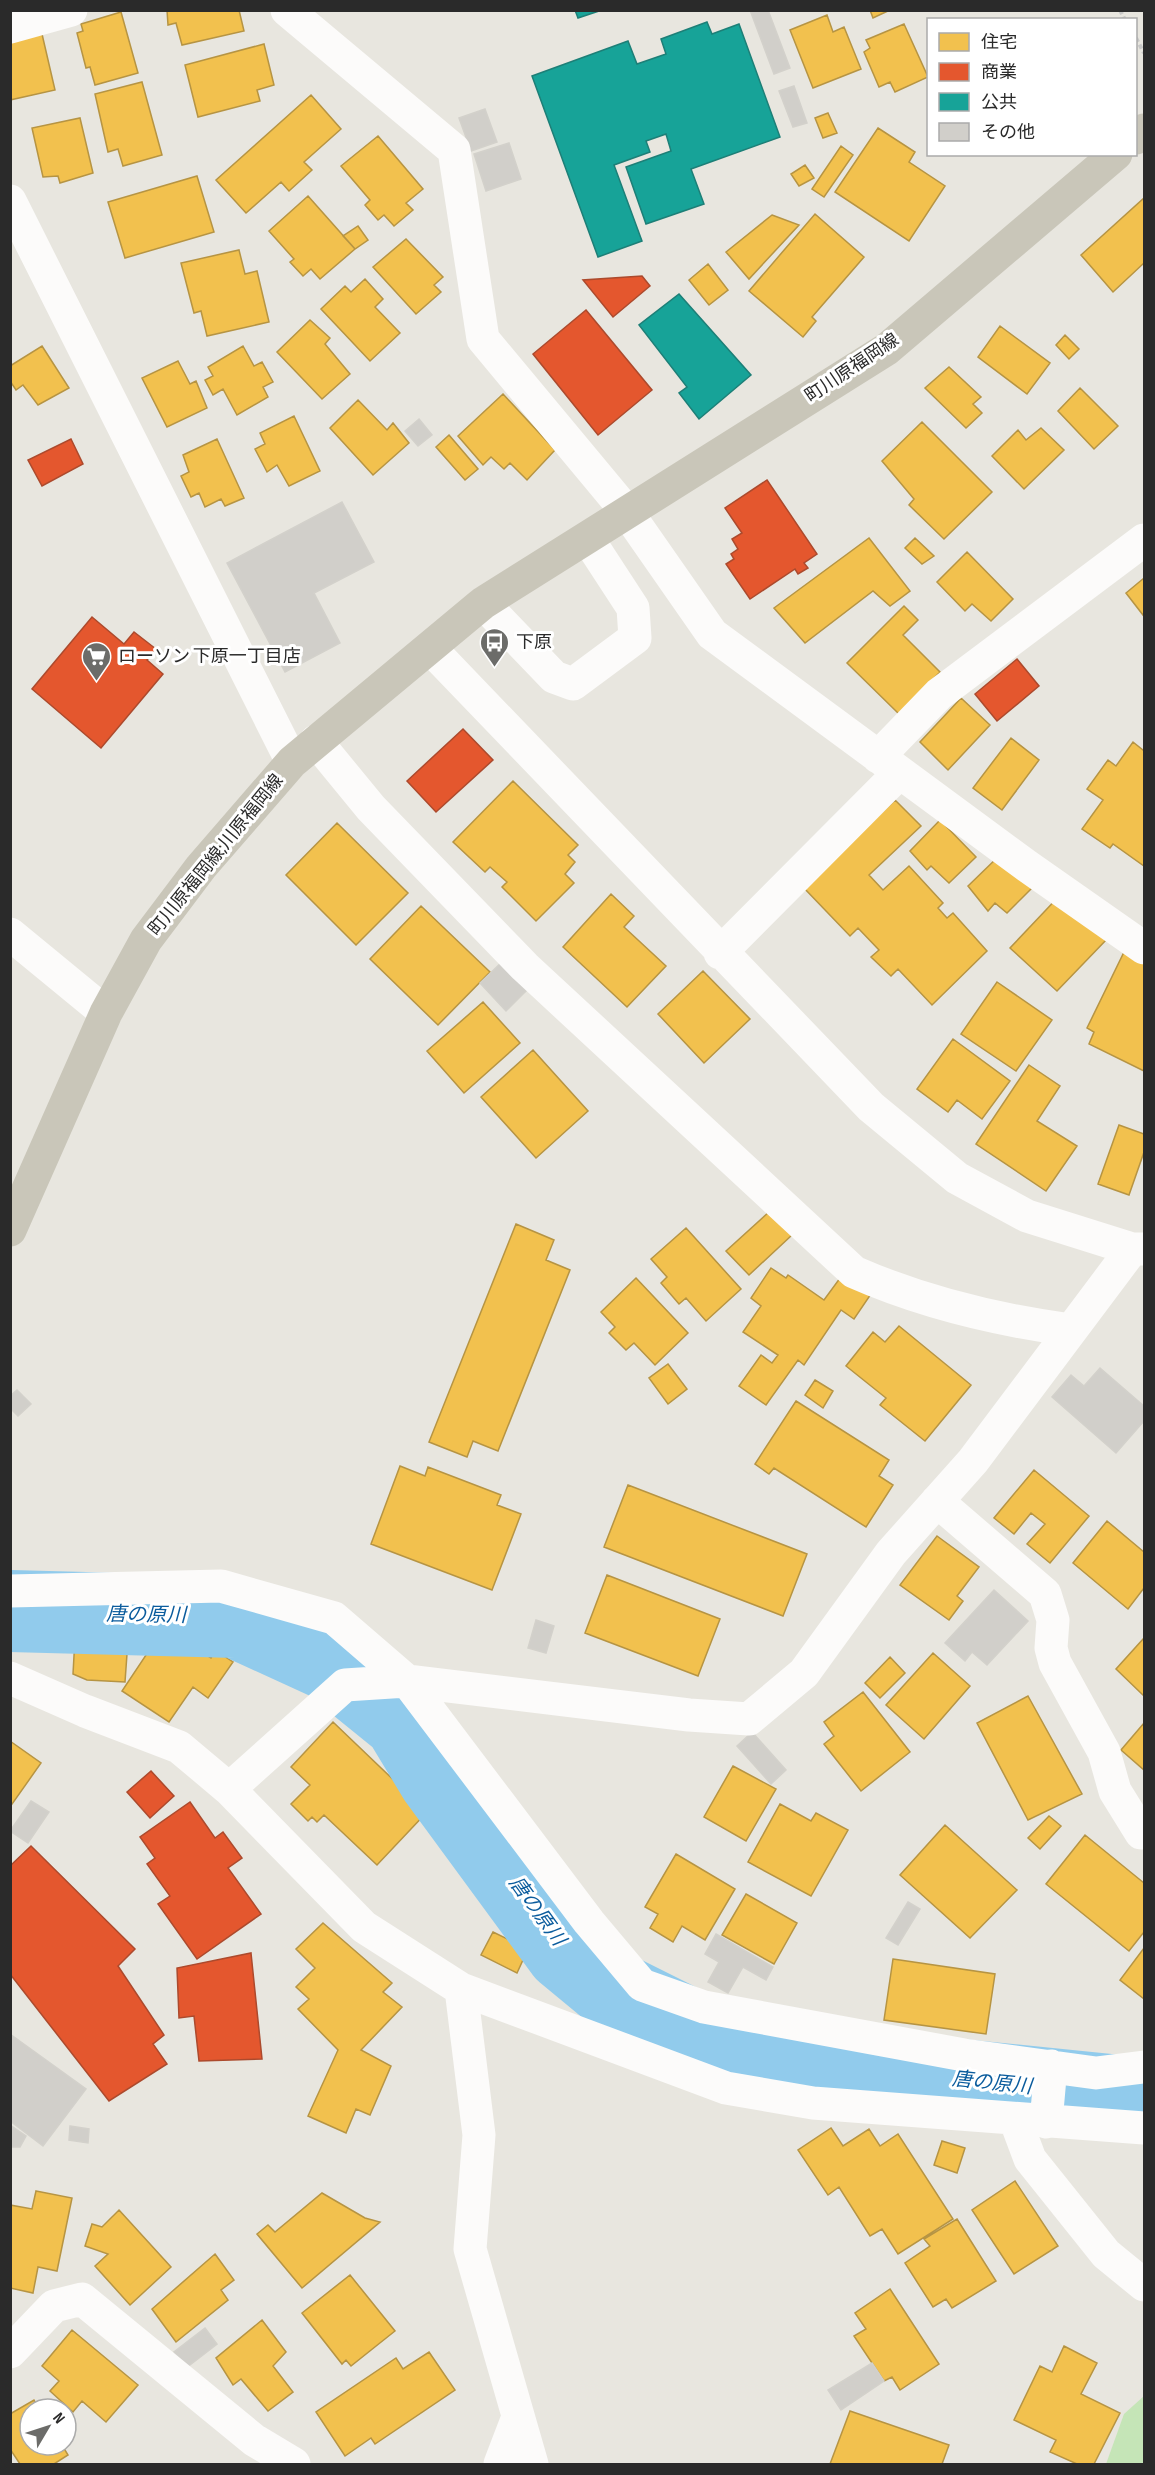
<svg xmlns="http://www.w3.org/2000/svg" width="1155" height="2475" viewBox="0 0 1155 2475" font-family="'Sofia Sans Condensed','Noto Sans JP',sans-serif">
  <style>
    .green { fill: #c5e5b7 }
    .homes { fill: #f2c14e; stroke: #b69443; stroke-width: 1.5 }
    .shops { fill: #e4572e; stroke: #ac4a2d; stroke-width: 1.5 }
    .public { fill: #17a398; stroke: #1d7f77; stroke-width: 1.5 }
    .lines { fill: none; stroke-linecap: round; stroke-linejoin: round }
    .river { stroke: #91cbec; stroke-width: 82 }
    .building { fill: #d1cfca; stroke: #d3d1cb; stroke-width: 1.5 }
    .path { stroke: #c8c8c7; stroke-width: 4; stroke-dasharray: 4.5 3; stroke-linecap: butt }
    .minor { stroke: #fcfbfa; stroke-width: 33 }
    .major { stroke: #c9c6b9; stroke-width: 33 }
    .labels { text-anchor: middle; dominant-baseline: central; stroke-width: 6; stroke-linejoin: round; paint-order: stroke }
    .street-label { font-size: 18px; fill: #2a2a2a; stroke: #fff }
    .poi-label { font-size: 18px; fill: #2a2a2a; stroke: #fff; text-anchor: start }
    .water-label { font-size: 20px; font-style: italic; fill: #0b5c9d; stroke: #fff }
  </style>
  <rect width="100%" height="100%" fill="#e8e6df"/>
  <!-- green -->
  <path class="green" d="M1144 2396V2464H1106L1124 2414Z"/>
  <!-- homes -->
  <path class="homes" d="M167 10H239L244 31 182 45 176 23 168 25Z
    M870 10H890L873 18Z
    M121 12 138 73 95 85 90 67 86 68 77 33 83 31 81 24Z
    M827 15 833 32 844 27 861 69 813 88 790 30Z
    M904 24 928 77 895 92 890 82 879 87 864 52 870 48 866 40Z
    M42 34 55 90 10 100V42Z
    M264 44 274 85 257 90 260 101 198 117 185 65Z
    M142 82 162 155 123 166 118 149 108 152 95 94Z
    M311 95 341 129 304 162 312 170 289 191 281 182 246 213 216 180Z
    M828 113 837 133 823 138 815 118Z
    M80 118 93 173 60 183 58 176 43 177 32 128Z
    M878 128 915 152 909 162 945 186 909 241 835 192Z
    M378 136 423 189 406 203 413 210 394 226 384 215 378 220 365 205 370 200 341 166Z
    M841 146 853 155 824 197 812 189Z
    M805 165 814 178 799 186 791 174Z
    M197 176 214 232 125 258 108 202Z
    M308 196 355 249 320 279 311 269 303 276 290 262 294 259 269 231Z
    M1144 198V263L1113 292 1081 255Z
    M815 214 864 257 812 317 816 321 803 337 749 291Z
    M772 215 799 225 749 279 726 252Z
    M358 226 368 240 355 249 343 236Z
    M406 239 443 277 434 285 441 292 416 314 373 267Z
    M239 250 245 274 257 271 269 322 207 336 201 311 194 313 181 263Z
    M708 264 728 290 709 305 689 280Z
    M365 279 383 299 375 307 400 333 370 361 321 309 345 286 351 292Z
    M310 320 330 338 325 344 350 374 322 399 277 352Z
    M1000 326 1050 363 1027 394 978 357Z
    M1065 335 1079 349 1069 359 1056 345Z
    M42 346 69 388 38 405 23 385 16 390 10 381V366Z
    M243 346 254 366 262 362 273 382 263 387 268 397 237 415 223 389 213 395 205 380 213 376 208 367Z
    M178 361 190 384 196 381 207 408 167 427 142 378Z
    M949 367 981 397 973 404 982 413 966 428 925 388Z
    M1080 388 1118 426 1094 449 1058 411Z
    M503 394 555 450 527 480 510 463 504 469 491 457 483 465 458 436Z
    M358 400 387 430 393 423 409 443 373 475 330 428Z
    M294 416 320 471 289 486 277 465 267 472 255 449 265 444 260 433Z
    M922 422 992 492 944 539 909 505 914 499 882 461Z
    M1041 428 1064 450 1024 489 992 456 1018 430 1026 440Z
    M449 435 478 469 465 480 436 447Z
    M217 439 244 498 225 506 221 499 205 507 199 493 191 497 181 476 189 472 183 455Z
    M869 538 910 591 890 606 873 591 805 643 774 608Z
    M915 538 934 556 922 564 905 548Z
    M967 552 1013 599 991 621 972 604 965 611 937 582Z
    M1144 578V613L1143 615 1126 593Z
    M904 606 918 620 903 635 940 672 899 714 847 663Z
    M961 698 990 725 948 770 920 742Z
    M1011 738 1039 760 1002 810 973 788Z
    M1133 742 1143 750 1144 749V866L1113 844 1110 848 1082 829 1103 800 1087 789 1108 760 1116 766Z
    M513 781 578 845 568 855 575 862 565 874 574 883 536 921 502 887 507 882 490 867 485 872 453 842Z
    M895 800 921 826 869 875 883 890 909 866 943 903 938 908 947 918 953 913 987 951 932 1005 898 969 891 976 871 957 879 950 858 928 850 936 803 887Z
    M940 820 976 857 949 883 931 866 927 870 910 851Z
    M337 823 408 893 356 945 286 875Z
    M1003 852 1034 886 1007 913 995 903 988 911 968 886Z
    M1062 893 1108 938 1057 991 1010 948Z
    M611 894 634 916 624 927 666 966 627 1007 563 947Z
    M421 906 490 972 438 1025 370 959Z
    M1125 950 1144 959V1071L1089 1044 1094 1032 1087 1028Z
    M703 971 750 1019 704 1063 658 1014Z
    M997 982 1052 1020 1016 1071 961 1034Z
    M483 1002 520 1043 464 1093 427 1051Z
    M953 1039 1010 1081 982 1119 957 1100 948 1112 917 1089Z
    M533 1050 588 1111 536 1158 481 1097Z
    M1029 1065 1060 1086 1037 1121 1077 1146 1046 1191 976 1144Z
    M1119 1125 1144 1134V1152L1129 1195 1098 1184Z
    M769 1212 792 1235 749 1275 726 1251Z
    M516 1224 554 1240 546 1260 570 1270 498 1451 473 1441 467 1457 429 1442Z
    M686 1228 741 1289 706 1321 686 1298 679 1304 661 1283 667 1277 651 1259Z
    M771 1268 786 1278 788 1275 824 1300 843 1274 871 1294 854 1319 841 1310 804 1365 798 1360 766 1405 739 1386 761 1355 772 1363 778 1355 743 1332 761 1306 751 1298Z
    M636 1278 688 1333 655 1365 634 1343 626 1350 609 1333 615 1327 601 1312Z
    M899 1326 971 1385 925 1441 880 1405 886 1398 846 1366 873 1332 885 1342Z
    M668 1364 687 1389 668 1404 649 1378Z
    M815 1380 833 1391 823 1408 805 1395Z
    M796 1401 889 1460 879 1476 893 1485 866 1527 774 1468 769 1474 755 1464Z
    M400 1466 425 1476 428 1467 501 1495 497 1505 521 1514 492 1590 371 1544Z
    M1034 1470 1089 1516 1050 1563 1027 1544 1045 1524 1031 1513 1014 1534 994 1518Z
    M628 1485 807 1554 783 1616 604 1547Z
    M1107 1521 1144 1552V1588L1128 1609 1073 1563Z
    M937 1536 979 1567 957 1596 963 1601 949 1620 900 1585Z
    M607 1575 720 1619 698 1676 585 1633Z
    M160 1634 179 1647 183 1640 211 1658 215 1650 233 1662 208 1698 193 1687 169 1722 122 1691Z
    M75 1638 128 1640 125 1682 87 1680 73 1674Z
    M1144 1638V1696L1116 1669Z
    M933 1653 970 1686 924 1739 886 1705Z
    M890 1657 905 1673 880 1698 865 1683Z
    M863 1692 910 1752 861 1791 824 1744 834 1736 824 1722Z
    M1028 1696 1082 1794 1028 1820 977 1723Z
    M333 1722 427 1812 377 1865 324 1815 317 1822 312 1817 308 1821 291 1804 310 1785 291 1767Z
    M1144 1723V1770L1121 1750Z
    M10 1741 41 1763 10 1807Z
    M733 1766 776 1789 746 1841 704 1817Z
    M780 1804 811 1821 816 1813 848 1830 811 1896 748 1862Z
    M1049 1816 1061 1826 1040 1849 1028 1838Z
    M945 1825 1017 1890 970 1938 900 1875Z
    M1085 1835 1144 1883V1932L1129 1951 1046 1884Z
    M676 1854 735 1889 705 1940 682 1926 673 1942 650 1928 658 1914 645 1907Z
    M746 1894 797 1923 774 1964 722 1935Z
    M323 1923 392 1983 383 1992 402 2007 361 2050 391 2066 370 2115 356 2109 346 2133 308 2116 338 2050 298 2009 309 1999 296 1987 315 1968 296 1949Z
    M493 1932 528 1949 517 1973 481 1955Z
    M1144 1948V1999L1120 1980Z
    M893 1959 995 1974 986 2034 884 2020Z
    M831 2128 843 2146 869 2129 880 2146 898 2134 953 2219 898 2254 882 2229 870 2236 839 2187 828 2195 798 2150Z
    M942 2141 965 2148 957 2173 934 2165Z
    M1015 2181 1058 2246 1014 2274 972 2210Z
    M36 2191 72 2198 57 2271 38 2267 33 2293 10 2288V2205L32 2209Z
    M322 2193 365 2218 380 2222 302 2288 257 2234 268 2225 275 2232Z
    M119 2210 171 2267 130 2305 95 2266 108 2254 85 2246 92 2224 102 2227Z
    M957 2219 996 2281 952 2308 946 2299 933 2307 905 2263 930 2246 924 2239Z
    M215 2254 234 2280 221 2290 228 2300 176 2342 152 2309Z
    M350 2275 395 2331 351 2366 346 2360 342 2364 302 2313Z
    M890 2289 939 2364 900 2390 892 2377 884 2381 854 2336 866 2329 855 2313Z
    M262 2320 286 2352 273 2366 293 2392 268 2411 241 2379 233 2385 216 2358Z
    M72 2330 138 2385 106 2422 82 2401 73 2412 50 2391 59 2381 42 2366Z
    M1064 2346 1097 2363 1081 2394 1120 2413 1094 2464H1077L1050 2452 1056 2440 1014 2420 1040 2366 1052 2372Z
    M429 2352 455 2390 375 2444 371 2438 345 2456 316 2412 396 2358 403 2369Z
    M34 2400 39 2409H30V2445H62L68 2455 54 2464H20L10 2449V2414Z
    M850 2411 949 2445 942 2464H830Z"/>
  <!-- shops -->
  <path class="shops" d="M642 276 650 286 613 317 583 280Z
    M586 310 652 390 598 435 533 354Z
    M71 439 83 464 42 486 28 460Z
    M767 480 817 554 804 563 808 568 798 574 795 569 750 599 726 564 734 559 731 554 738 549 732 539 742 533 725 508Z
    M92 617 124 644 134 632 156 649 147 660 163 674 101 748 32 689Z
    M1017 659 1039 686 997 721 975 694Z
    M463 729 493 760 436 812 407 781Z
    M151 1771 174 1796 150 1818 127 1792Z
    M190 1802 215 1838 223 1832 242 1858 228 1868 261 1914 197 1959 158 1904 170 1896 147 1864 155 1858 140 1837Z
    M31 1846 135 1949 118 1966 164 2035 153 2044 167 2064 109 2101 10 1974V1866Z
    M251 1953 262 2059 199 2061 194 2016 179 2018 177 1968Z"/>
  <!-- public -->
  <path class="public" d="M575 10H602L578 18Z
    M707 22 712 34 739 24 780 137 691 169 704 204 646 224 626 167 671 151 666 134 646 141 650 152 614 165 642 241 598 257 532 76 628 41 637 64 666 54 661 39Z
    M679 294 751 375 699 419 679 393 687 387 639 325Z"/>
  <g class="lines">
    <!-- river -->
    <path class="river" d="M10 1611 236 1617 330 1660 404 1720 439 1778 566 1951 618 1994 690 2030 951 2079 1120 2096 1144 2094"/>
  </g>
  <!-- building -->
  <path class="building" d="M750 10H768L790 68 774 74Z
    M794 86 807 123 793 127 779 91Z
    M485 109 497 142 471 151 459 118Z
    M509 143 521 179 486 191 474 154Z
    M419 419 432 435 418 446 405 431Z
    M342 502 374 562 314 593 340 643 285 672 227 563Z
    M505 959 531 986 506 1011 480 983Z
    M1100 1368 1144 1406V1421L1116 1453 1052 1397 1071 1375 1084 1386Z
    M17 1390 31 1404 18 1416 10 1408V1396Z
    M994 1590 1028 1621 987 1665 972 1652 965 1661 945 1643Z
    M536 1620 554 1626 546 1653 528 1648Z
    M752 1732 786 1770 771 1784 737 1746Z
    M31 1801 49 1812 28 1843 10 1831Z
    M908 1902 920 1909 898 1945 886 1938Z
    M716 1934 773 1967 766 1980 743 1967 728 1993 708 1982 719 1962 705 1954Z
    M10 2034 86 2089 43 2146 10 2121Z
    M10 2125 26 2136 20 2147H10Z
    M70 2126 89 2129 88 2143 69 2140Z
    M205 2328 217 2344 186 2368 174 2352Z
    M872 2363 884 2381 841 2410 828 2390Z"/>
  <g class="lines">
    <!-- path -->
    <path class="path" d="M1120 10 1125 20
      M1136 38 1144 53"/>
    <!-- minor -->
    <path class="minor" d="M287 10 454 150 483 339 627 512 712 634 1027 866 1144 948
      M10 27 71 10
      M10 201 292 762
      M483 603 554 677 573 684 635 638 633 608 588 539
      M431 649 871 1107 957 1178 1027 1216 1132 1249H1144
      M316 741 371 808 525 967 854 1272C922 1302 997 1320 1071 1330
      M878 757 939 694 1144 540
      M10 934 106 1013
      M720 953 899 773
      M937 1501 1045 1594 1053 1620 1051 1648 1055 1663 1104 1752 1115 1791 1141 1833
      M10 1591 221 1586 334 1618 407 1681 589 1922 642 1985 704 2007 964 2055 1096 2073 1144 2067
      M10 1678 85 1711 179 1747 229 1789 364 1927 461 1989 726 2088 813 2103 1144 2128
      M229 1789 345 1685 407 1681 689 1715 749 1719 804 1673 891 1553 973 1461 1132 1249
      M461 1989 479 2135 470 2249 532 2464
      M1015 2119 1030 2159 1106 2254 1144 2285
      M1046 2122 1051 2066
      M10 2352 54 2306 82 2299 254 2440 294 2464
      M500 2464 518 2417"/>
    <!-- major -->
    <path class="major" d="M1136 138 1144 130
      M10 1230 106 1013 146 940 201 867 292 762 483 603 887 349 1116 154"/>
  </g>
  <!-- icons -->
  <defs>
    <symbol id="bus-pin" viewBox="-11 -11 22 30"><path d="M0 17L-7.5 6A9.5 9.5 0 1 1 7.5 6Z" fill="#6c6c69" stroke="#fff"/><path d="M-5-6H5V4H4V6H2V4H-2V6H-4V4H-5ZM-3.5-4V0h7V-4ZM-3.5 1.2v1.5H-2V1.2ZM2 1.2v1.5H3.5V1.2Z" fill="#fff"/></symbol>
    <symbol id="supermarket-pin" viewBox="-11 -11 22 30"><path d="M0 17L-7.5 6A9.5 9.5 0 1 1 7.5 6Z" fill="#6c6c69" stroke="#fff"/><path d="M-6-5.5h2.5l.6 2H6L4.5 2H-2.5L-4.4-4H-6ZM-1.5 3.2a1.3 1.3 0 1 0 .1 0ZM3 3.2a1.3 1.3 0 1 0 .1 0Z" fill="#fff"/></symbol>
  </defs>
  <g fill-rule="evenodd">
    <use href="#bus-pin" x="478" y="626" width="33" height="45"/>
    <use href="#supermarket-pin" x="80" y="640" width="33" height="45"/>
  </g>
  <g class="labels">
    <!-- street labels -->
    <g class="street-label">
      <text transform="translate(852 368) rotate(-34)">町川原福岡線</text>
      <text transform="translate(216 855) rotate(-51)">町川原福岡線;川原福岡線</text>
    </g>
    <!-- poi labels -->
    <g class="poi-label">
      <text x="516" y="642">下原</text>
      <text x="118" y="656">ローソン 下原一丁目店</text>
    </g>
    <!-- water labels -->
    <g class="water-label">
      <text transform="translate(146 1615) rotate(1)">唐の原川</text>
      <text transform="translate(537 1911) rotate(54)">唐の原川</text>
      <text transform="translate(992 2083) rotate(6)">唐の原川</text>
    </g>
  </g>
  <!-- border -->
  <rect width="1155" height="2475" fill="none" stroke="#2a2a2a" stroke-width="24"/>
  <!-- legend -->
  <rect x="927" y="18" width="210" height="138" fill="#ffffff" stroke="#aaaaaa" stroke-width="1.5"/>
  <rect x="939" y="33" width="30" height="18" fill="#f2c14e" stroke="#aaaaaa" stroke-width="1.5"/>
  <text x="981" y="48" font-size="18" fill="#2a2a2a">住宅</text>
  <rect x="939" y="63" width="30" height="18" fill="#e4572e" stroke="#aaaaaa" stroke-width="1.5"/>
  <text x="981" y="78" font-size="18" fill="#2a2a2a">商業</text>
  <rect x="939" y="93" width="30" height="18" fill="#17a398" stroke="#aaaaaa" stroke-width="1.5"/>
  <text x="981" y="108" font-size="18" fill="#2a2a2a">公共</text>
  <rect x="939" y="123" width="30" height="18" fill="#d1cfca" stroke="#aaaaaa" stroke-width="1.5"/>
  <text x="981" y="138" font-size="18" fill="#2a2a2a">その他</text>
  <!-- north arrow -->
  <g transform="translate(48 2427) rotate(51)"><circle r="28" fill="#ffffff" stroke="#aaaaaa" stroke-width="1.5"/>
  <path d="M0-4.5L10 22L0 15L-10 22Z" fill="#6c6c69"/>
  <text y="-9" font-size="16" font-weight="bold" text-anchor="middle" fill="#2a2a2a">N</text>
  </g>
</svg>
